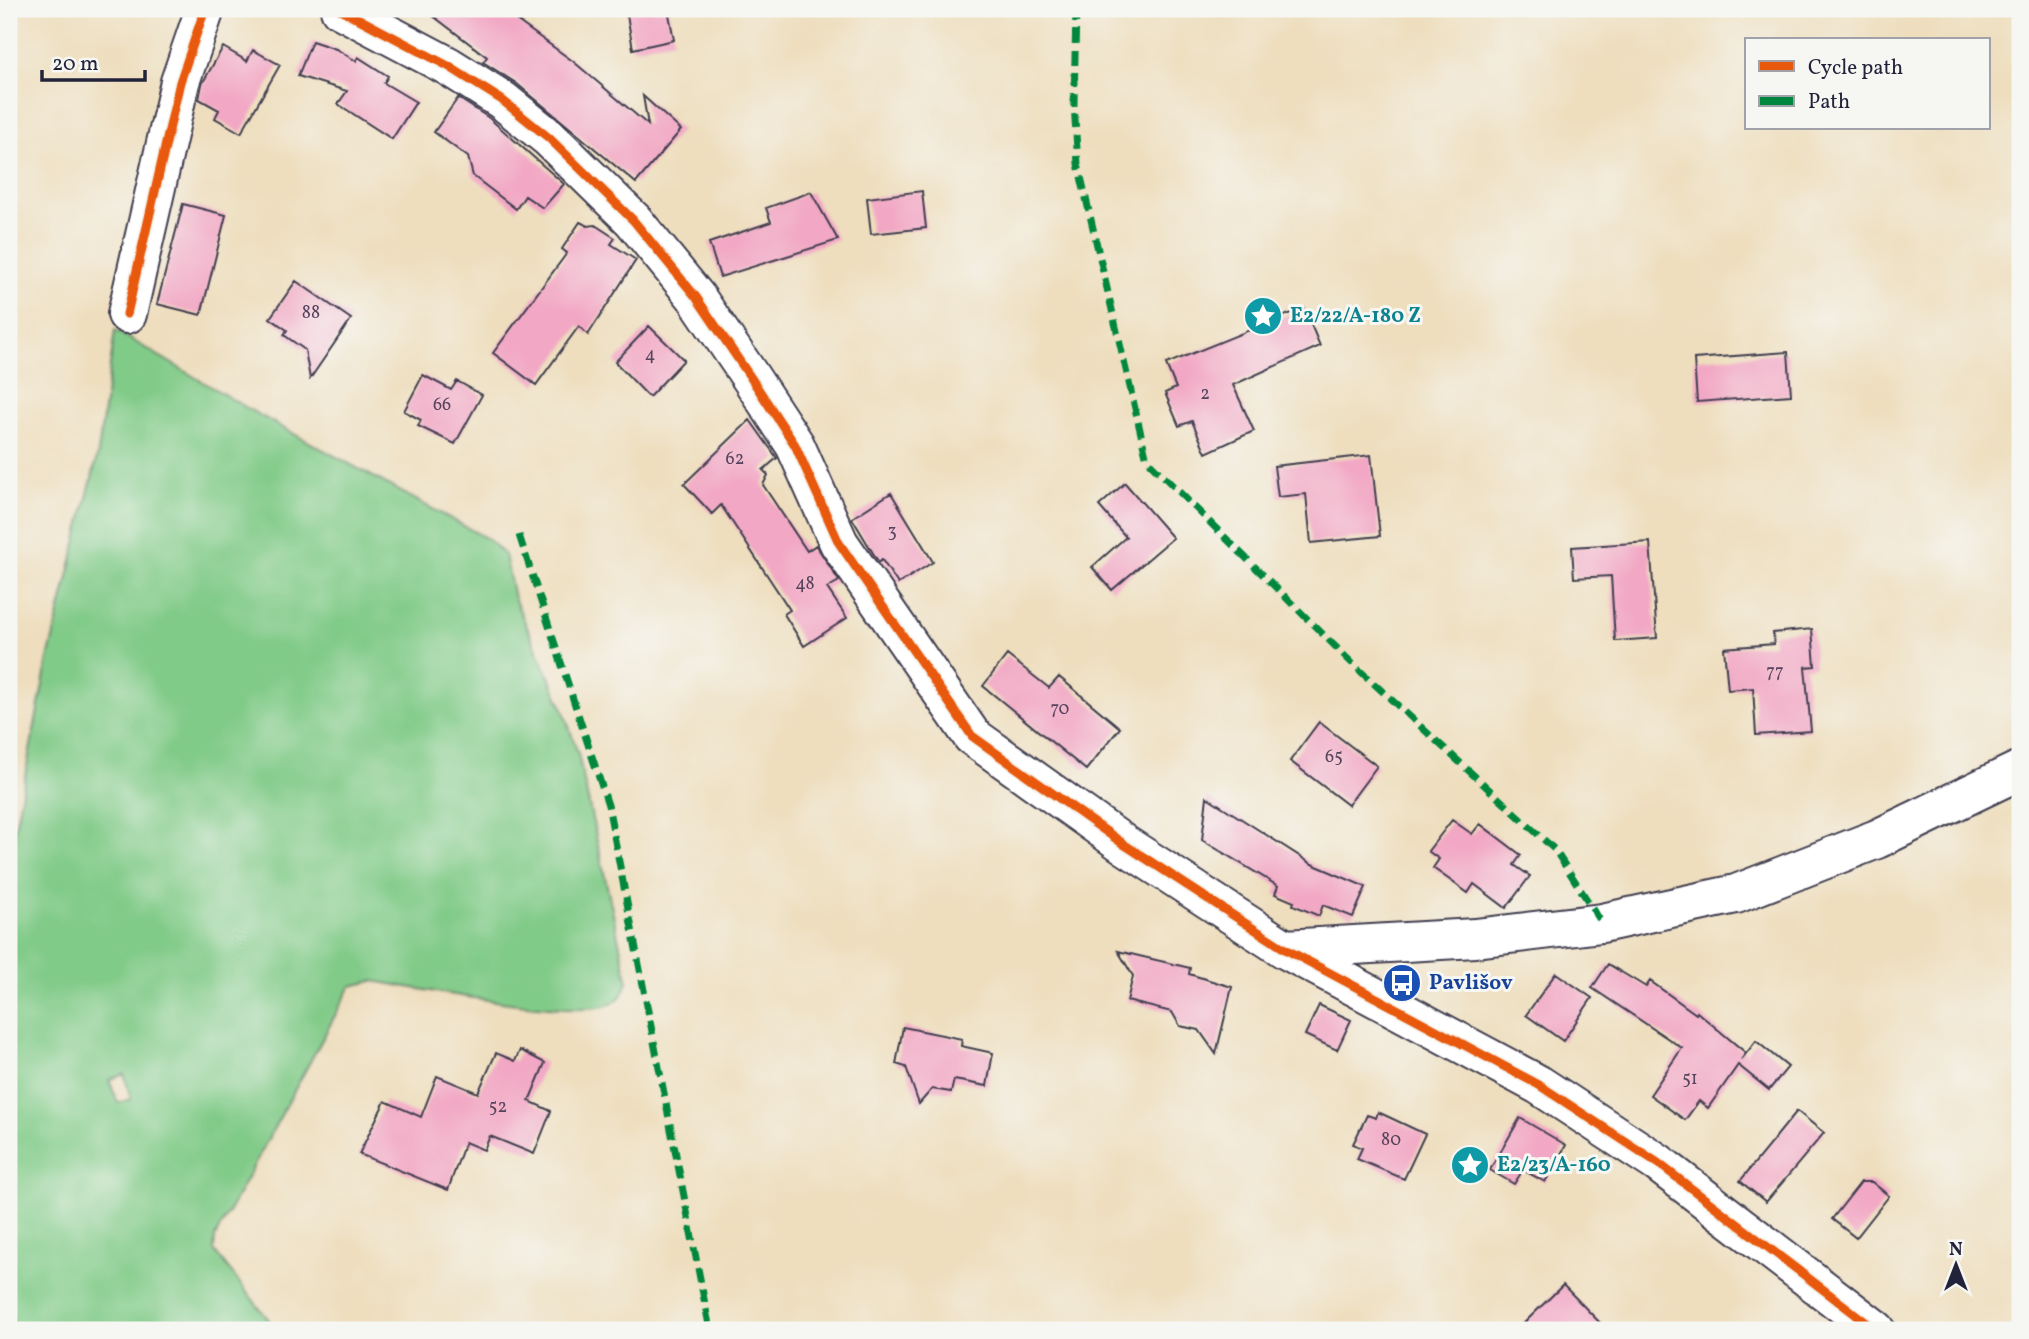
<svg xmlns="http://www.w3.org/2000/svg" width="2029" height="1339" viewBox="0 0 2029 1339" font-family="Vollkorn,serif">
  <style>
    .green { fill: #81cb88; stroke: #527662; stroke-width: 2; fill-rule: evenodd }
    .building { fill: #f2a8c4 }
    .lines { fill: none; stroke-linecap: round; stroke-linejoin: round }
    .minor-casing { stroke: #413e4f; stroke-width: 42 }
    .minor { stroke: #fff; stroke-width: 38 }
    .quiet { stroke: #00873e; stroke-width: 7; stroke-dasharray: 14 7; stroke-linecap: butt }
    .cycleway-casing { stroke: #f6f6f2; stroke-width: 13 }
    .cycleway { stroke: #e8590c; stroke-width: 9 }
    .labels { text-anchor: middle; dominant-baseline: central; stroke-width: 6; stroke-linejoin: round; paint-order: stroke }
    .number-label { font-size: 18px; fill: #56445d }
    .culture-label { font-size: 21px; font-weight: bold; fill: #0d838f; stroke: #f6f6f2; text-anchor: start }
    .transit-label { font-size: 21px; font-weight: bold; fill: #164399; stroke: #f6f6f2; text-anchor: start }
  </style>
  <rect width="100%" height="100%" fill="#f6f6f2"/>
  <filter id="ink" filterUnits="userSpaceOnUse"><feTurbulence type="fractalNoise" baseFrequency=".0143" numOctaves="2"/><feDisplacementMap in="SourceGraphic" scale="14" xChannelSelector="R" yChannelSelector="G"/><feConvolveMatrix kernelMatrix="1 2 1 2 8 2 1 2 1" color-interpolation-filters="sRGB"/></filter>
  <filter id="wash" filterUnits="userSpaceOnUse"><feTurbulence type="fractalNoise" baseFrequency=".00686" numOctaves="4" result="noise"/><feDisplacementMap in="SourceGraphic" scale="28" xChannelSelector="R" yChannelSelector="G"/><feGaussianBlur stdDeviation="1.57" result="paint"/><feColorMatrix in="noise" values="0 0 0 0 0 0 0 0 0 0 0 0 0 0 0 0 0 1.4 0 .05"/><feComposite in="paint" operator="in"/></filter>
  <g filter="url(#wash)">
    <rect width="100%" height="100%" fill="#eedebe"/>
    <!-- green -->
    <path class="green" d="M115 330 259 415 488 539 505 555 514 598 562 706 578 754 628 982C624 990 622 998 613 1003 580 1021 417 988 373 981L351 986 215 1237 214 1251 277 1330H14L9 1289V858L48 659 98 453ZM124 1074 131 1099 118 1103 109 1080Z"/>
    <g id="blocks">
      <!-- building -->
      <path class="building" d="M424 9H501L574 62 648 125 643 96 681 130 636 183 516 83 483 62 487 57Z
        M626 9H668L674 40 633 49Z
        M312 41 336 49 356 61 358 57 388 76 384 83 416 102 392 139 338 104 347 91 298 76Z
        M223 47 247 61 253 50 280 65 241 133 215 118 219 110 199 99 202 84Z
        M458 98 489 118 564 184 543 208 525 196 516 209 473 176 468 157 434 132Z
        M922 191 926 228 871 234 867 198Z
        M811 192 838 240 720 277 709 243 771 222 766 208Z
        M183 204 226 215 201 315 157 304Z
        M580 222 588 226 595 225 615 238 611 244 636 260 588 335 579 326 536 385 493 353 567 253 562 249Z
        M296 281 351 319 310 379 305 350 284 335 287 330 270 318Z
        M1304 308 1320 346 1233 385 1254 431 1206 453 1192 421 1179 426 1165 393 1176 388 1166 364Z
        M649 326 684 360 649 397 615 362Z
        M1788 352 1791 395 1697 402 1694 359Z
        M423 375 451 390 457 381 482 395 455 444 418 426 421 420 404 411Z
        M750 420 777 458 763 470 768 475 763 485 807 551 816 545 839 581 827 588 847 618 804 646 784 614 790 610 721 505 712 514 684 484Z
        M1371 455 1380 536 1311 543 1306 494 1278 497 1274 466Z
        M1125 483 1173 538 1112 590 1092 567 1126 537 1099 506Z
        M891 493 933 562 898 584 882 560 879 562 876 558 852 518Z
        M1650 542 1657 638 1615 641 1611 576 1574 578 1572 547Z
        M1812 629 1815 666 1805 667 1811 731 1756 735 1753 688 1728 690 1724 648 1774 644 1773 633Z
        M1007 655 1049 688 1059 677 1120 728 1086 770 983 686Z
        M1319 722 1377 766 1348 805 1290 761Z
        M1207 797 1312 864 1366 887 1353 917 1323 905 1319 916 1293 905 1294 902 1275 894 1278 886 1202 840Z
        M1452 820 1472 834 1480 824 1521 855 1514 865 1530 876 1506 908 1474 884 1468 893 1433 868 1439 859 1428 851Z
        M1118 951 1190 968 1189 974 1232 987 1216 1054 1199 1030 1180 1026 1172 1012 1127 1001 1133 976Z
        M1608 964 1646 987 1650 981 1696 1014 1697 1012 1746 1053 1741 1060 1756 1041 1788 1067 1769 1090 1738 1065 1708 1108 1699 1101 1685 1120 1650 1095 1682 1048 1592 988Z
        M1556 973 1592 998 1563 1041 1526 1015Z
        M1319 1005 1351 1020 1337 1050 1305 1035Z
        M903 1027 962 1039 961 1046 993 1053 987 1086 954 1080 951 1092 932 1089 919 1104 906 1067 896 1064Z
        M520 1050 545 1063 529 1101 551 1111 534 1154 490 1136 484 1150 465 1142 448 1190 359 1154 385 1101 421 1117 437 1076 478 1093 496 1053 515 1061Z
        M1797 1111 1824 1133 1766 1202 1740 1181Z
        M1378 1112 1425 1134 1404 1179 1357 1159 1362 1148 1353 1144 1367 1115 1376 1118Z
        M1520 1118 1566 1145 1545 1182 1523 1170 1514 1184 1490 1170Z
        M1861 1182H1872L1889 1196 1856 1238 1832 1219Z
        M1563 1285 1607 1330H1517Z"/>
    </g>
  </g>
  <g filter="url(#ink)">
    <use href="#blocks" fill-opacity="0" stroke="#413e4f" stroke-width="2"/>
    <g class="lines">
      <defs>
        <path id="minor" d="M340 9 448 66 502 100 549 138 633 220 696 297 751 378 795 445 839 543 972 736 1125 845 1285 949 1539 1085 1658 1163 1876 1330
          M127 314 180 82 205 9
          M1285 949 1475 938 1602 923 1736 894 1877 839 2020 770"/>
      </defs>
      <!-- minor casing -->
      <use href="#minor" class="minor-casing"/>
      <!-- minor -->
      <use href="#minor" class="minor"/>
      <!-- quiet -->
      <path class="quiet" d="M1076 9 1074 104 1078 164 1147 460 1357 668 1555 850 1602 923
        M519 535 608 805 710 1330"/>
      <defs>
        <path id="cycleway" d="M340 9 448 66 502 100 549 138 633 220 696 297 751 378 795 445 839 543 972 736 1125 845 1285 949 1539 1085 1658 1163 1876 1330
          M127 314 180 82 205 9"/>
      </defs>
      <!-- cycleway casing -->
      <use href="#cycleway" class="cycleway-casing"/>
      <!-- cycleway -->
      <use href="#cycleway" class="cycleway"/>
    </g>
  </g>
  <!-- icons -->
  <defs>
    <symbol id="sight-disc" viewBox="-11 -11 22 22"><circle r="9.5" fill="#0f9aa8" stroke="#f6f6f2"/><path d="M0-6L1.8-2.2L6-1.7L2.9 1.2L3.7 5.4L0 3.3L-3.7 5.4L-2.9 1.2L-6-1.7L-1.8-2.2Z" fill="#fff"/></symbol>
    <symbol id="bus-disc" viewBox="-11 -11 22 22"><circle r="9.5" fill="#1a4fb4" stroke="#f6f6f2"/><path d="M-5-6H5V4H4V6H2V4H-2V6H-4V4H-5ZM-3.5-4V0h7V-4ZM-3.5 1.2v1.5H-2V1.2ZM2 1.2v1.5H3.5V1.2Z" fill="#fff"/></symbol>
  </defs>
  <g fill-rule="evenodd">
    <use href="#sight-disc" x="1241" y="294" width="44" height="44"/>
    <use href="#bus-disc" x="1380" y="961" width="44" height="44"/>
    <use href="#sight-disc" x="1448" y="1143" width="44" height="44"/>
  </g>
  <g class="labels">
    <!-- number labels -->
    <g class="number-label">
      <text x="311" y="313">88</text>
      <text x="650" y="355">4</text>
      <text x="1205" y="394">2</text>
      <text x="442" y="405">66</text>
      <text x="735" y="459">62</text>
      <text x="892" y="532">3</text>
      <text x="805" y="584">48</text>
      <text x="1775" y="672">77</text>
      <text x="1060" y="709">70</text>
      <text x="1334" y="757">65</text>
      <text x="1690" y="1079">51</text>
      <text x="498" y="1107">52</text>
      <text x="1391" y="1140">80</text>
    </g>
    <!-- culture labels -->
    <g class="culture-label">
      <text x="1290" y="316">E2/22/A-180 Z</text>
      <text x="1497" y="1165">E2/23/A-160</text>
    </g>
    <!-- transit labels -->
    <g class="transit-label">
      <text x="1429" y="983">Pavlišov</text>
    </g>
  </g>
  <!-- margin -->
  <rect width="2029" height="1339" fill="none" stroke="#f6f6f2" stroke-width="35"/>
  <!-- legend -->
  <rect x="1745" y="38" width="245" height="91" fill="#f6f6f2" stroke="#a1a1a9" stroke-width="2"/>
  <rect x="1759" y="61" width="35" height="10" fill="#e8590c" stroke="#a1a1a9" stroke-width="2"/>
  <text x="1808" y="74" font-size="21" fill="#22223b">Cycle path</text>
  <rect x="1759" y="96" width="35" height="10" fill="#00873e" stroke="#a1a1a9" stroke-width="2"/>
  <text x="1808" y="108" font-size="21" fill="#22223b">Path</text>
  <!-- north arrow -->
  <g transform="translate(1956 1265)" stroke="#f6f6f2" stroke-width="5" paint-order="stroke">
  <path d="M0-5L12 26L0 18L-12 26Z" fill="#22223b"/>
  <text y="-10" font-size="19" font-weight="bold" text-anchor="middle" fill="#22223b">N</text>
  </g>
  <!-- scale -->
  <path d="M42 70v10h103v-10" fill="none" stroke="#22223b" stroke-width="3.5"/>
  <text x="52" y="70" font-size="21" fill="#22223b" stroke="#f6f6f2" stroke-width="5" paint-order="stroke">20 m</text>
</svg>
